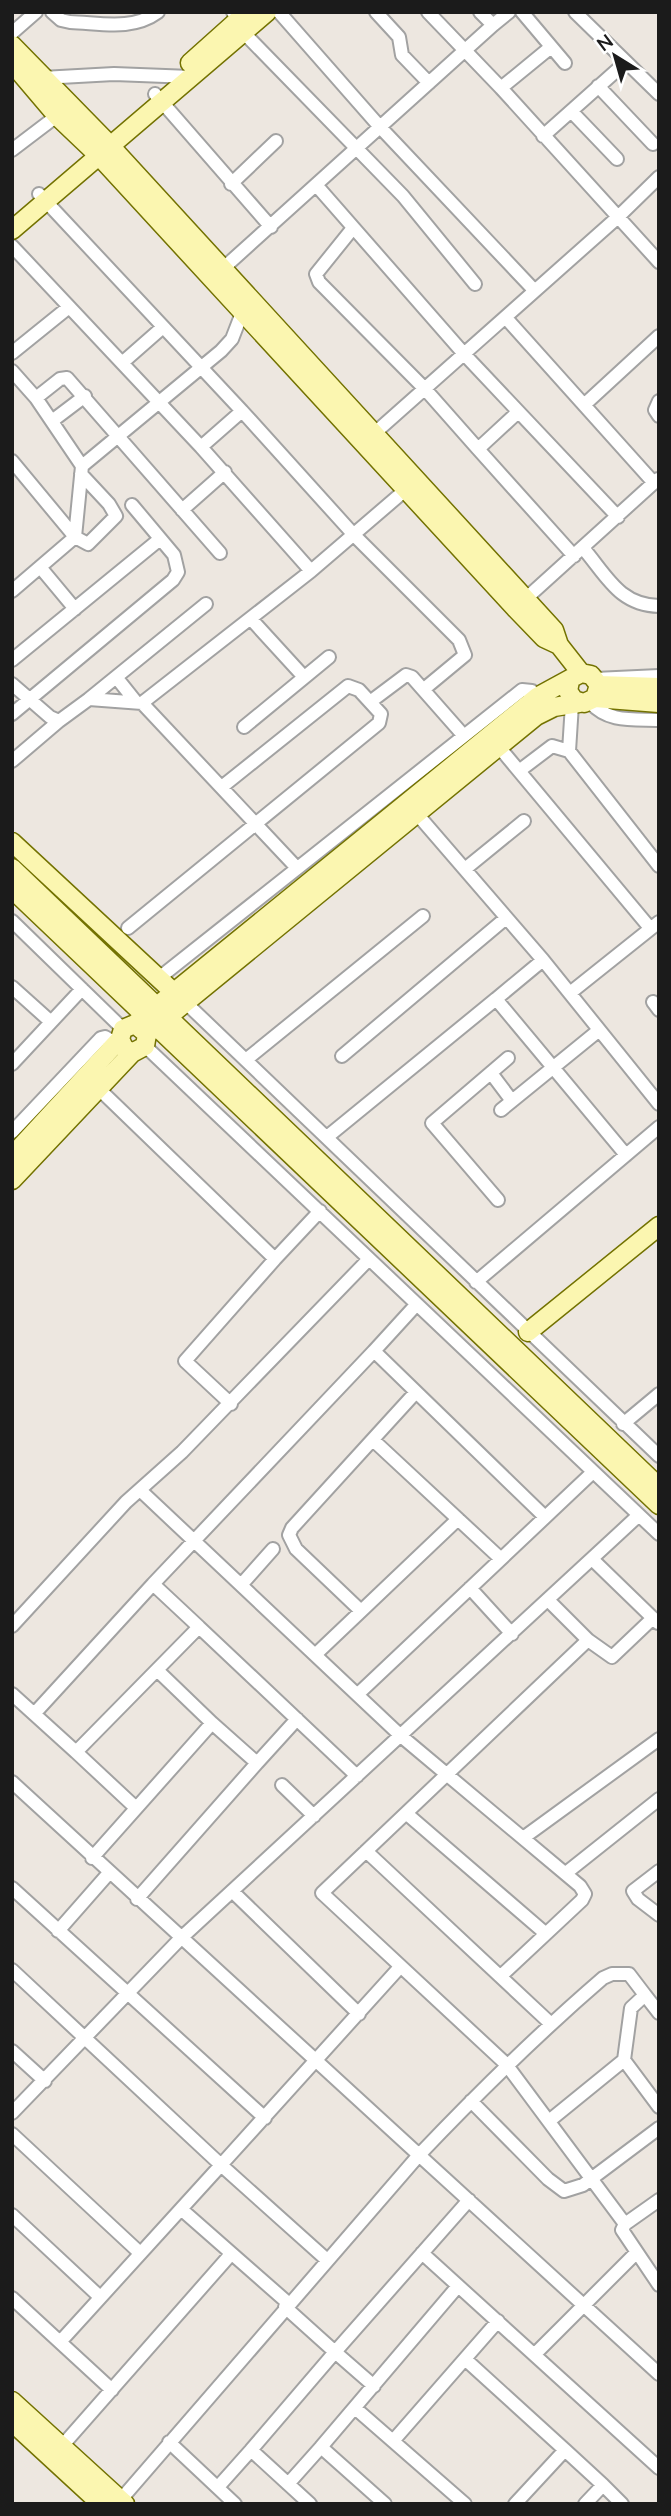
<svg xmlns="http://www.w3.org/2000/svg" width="671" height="2516" viewBox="0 0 671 2516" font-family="'Nunito Sans',sans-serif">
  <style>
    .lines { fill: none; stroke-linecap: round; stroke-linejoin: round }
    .street-casing { stroke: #a2a2a2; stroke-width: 16 }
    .secondary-casing { stroke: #737201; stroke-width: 21 }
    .street { stroke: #fff; stroke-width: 12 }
    .secondary { stroke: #fbf6b0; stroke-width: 18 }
  </style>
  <rect width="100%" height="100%" fill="#ede7e0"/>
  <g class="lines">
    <defs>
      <path id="street" d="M52 12 61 20 70 22C101 23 132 31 158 12
        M233 12 244 33 403 196 475 284
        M279 12 380 127 534 290
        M376 12 399 37 402 55 429 83
        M428 12 501 88 551 47
        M522 12 565 63
        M575 12 659 94
        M493 25 509 12
        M12 33 36 12
        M42 78 114 74 191 77
        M598 86 653 144
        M501 88 659 262
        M155 94 271 227
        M571 111 617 159
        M543 136 625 63
        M12 150 62 112
        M231 184 276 141
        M317 186 465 355 618 517
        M39 194 242 411
        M353 228 316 274 319 282 425 389 478 449
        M12 246 201 447 311 571
        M218 273 493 25 480 12
        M506 318 654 483
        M12 353 69 307
        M122 363 163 327
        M12 371 36 398 82 466
        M36 398 60 379 67 378 220 553
        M659 401 655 410 659 416
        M584 405 659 336
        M518 412 478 449 574 556
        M52 421 85 396
        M368 439 618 217 659 177
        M201 447 242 411 354 535 459 640 465 655 424 689
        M12 461 75 537 88 544 116 516 109 504 81 474
        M182 510 225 472
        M583 548C607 576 619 605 659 606
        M40 567 75 609
        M12 591 75 537 82 466 221 351 232 339 242 313
        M521 603 658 479
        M251 619 304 677
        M12 660 160 539
        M116 677 136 702
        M595 679 659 676
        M12 684 50 717 59 721 89 699 142 703 311 571 410 486
        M89 699 206 604
        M370 702 406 675 412 677 464 736
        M590 702C608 723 633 719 659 720
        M142 703 297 868
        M12 714 173 580 178 572 174 555 132 505
        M244 727 329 657
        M499 747 650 928
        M569 751 572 704
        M12 761 59 721
        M519 771 552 746 569 751 659 866
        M417 814 543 960 659 1104
        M465 869 524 821
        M12 921 123 1029
        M128 928 379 723 381 714 359 690 348 686 223 786
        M543 960 496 999 626 1155
        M159 978 522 690 532 691 537 697
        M12 987 51 1022
        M570 993 659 922
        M653 1002 659 1010
        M186 1003 659 1456
        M145 1046 659 1534
        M342 1056 506 918
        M247 1059 423 916
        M12 1064 82 989
        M491 1073 512 1101
        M98 1088 275 1259 320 1211
        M501 1110 598 1031
        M12 1132 101 1038 105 1037 115 1043
        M327 1137 496 999
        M498 1200 432 1123 508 1058
        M476 1282 659 1127
        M374 1351 416 1305
        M231 1404 185 1361 275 1259
        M623 1424 659 1394
        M373 1440 501 1559
        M140 1490 401 1736 580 1886 585 1894 582 1900 502 1975
        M592 1559 658 1623
        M241 1585 273 1549
        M470 1588 512 1634
        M548 1600 588 1640 612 1657 653 1618
        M361 1611 296 1549 289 1535 292 1528 416 1392
        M12 1626 126 1502 182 1452 369 1259
        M199 1627 357 1776
        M588 1640 322 1893 506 2064 625 2224
        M316 1654 458 1519
        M157 1670 212 1723
        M12 1694 76 1752 199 1627 153 1584 374 1351 545 1517
        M358 1694 593 1472
        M34 1714 153 1584
        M76 1752 136 1808
        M12 1782 419 2155 117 2504
        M282 1785 314 1816
        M407 1814 545 1933
        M523 1838 659 1739
        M366 1851 550 2023
        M92 1858 212 1723 257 1763 297 1719
        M659 1871 633 1891 638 1899 659 1915
        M566 1873 659 1799
        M12 1888 265 2118
        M232 1891 359 2014
        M137 1899 257 1763
        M58 1931 109 1873
        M12 1970 221 2165 400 1967
        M645 1995 659 2013
        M12 2051 45 2081
        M624 2060 659 2107
        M471 2101 548 2179 564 2191 583 2185 659 2128
        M12 2113 180 1939 639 1515
        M549 2121 624 2060 631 2008 645 1995 629 1974H612L603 1978C538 2034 478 2093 419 2155L659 2374
        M12 2134 140 2253
        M659 2200 625 2224 622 2230 659 2285
        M181 2209 288 2303
        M12 2215 100 2297
        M422 2253 659 2468
        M12 2298 112 2390
        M60 2342 221 2165 327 2260
        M535 2354 636 2253
        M465 2359 565 2450
        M374 2386 335 2352 469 2200
        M355 2408 465 2504
        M393 2441 498 2321
        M169 2442 235 2504
        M62 2446 231 2254
        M321 2447 458 2286
        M251 2450 335 2352 285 2307
        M288 2484 321 2447 385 2504
        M603 2485 622 2504
        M218 2487 251 2450 310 2504
        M515 2504 565 2450 603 2485 585 2504"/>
      <path id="secondary" d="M12 45 104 139 554 630 559 645 581 673
        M12 63 57 116 99 156 515 608 544 638 559 645
        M190 63 247 12
        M12 230 267 12
        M599 685 659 687
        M595 698 659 703
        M12 842 181 999
        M12 868 659 1487
        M12 889 659 1505
        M135 1024 537 697 581 673 591 675 599 685 595 698 584 703 574 700 568 691 570 681
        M147 1034 536 716 554 707 579 703
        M12 1156 120 1039
        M12 1180 132 1053 145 1046 147 1034 135 1024 123 1029 120 1039 124 1048 132 1053
        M528 1332 659 1226
        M12 2401 125 2504
        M12 2422 101 2504"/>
    </defs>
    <!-- street casing -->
    <use href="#street" class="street-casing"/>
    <!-- secondary casing -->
    <use href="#secondary" class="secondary-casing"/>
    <!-- street -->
    <use href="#street" class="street"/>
    <!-- secondary -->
    <use href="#secondary" class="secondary"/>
  </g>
  <!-- border -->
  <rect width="671" height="2516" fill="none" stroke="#1b1b1b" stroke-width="28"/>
  <!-- north arrow -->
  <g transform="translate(615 56) rotate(323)" stroke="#ffffff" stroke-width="5" paint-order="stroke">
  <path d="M0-5L12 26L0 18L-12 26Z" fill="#1b1b1b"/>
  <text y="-10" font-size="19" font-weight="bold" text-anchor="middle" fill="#1b1b1b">N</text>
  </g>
</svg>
